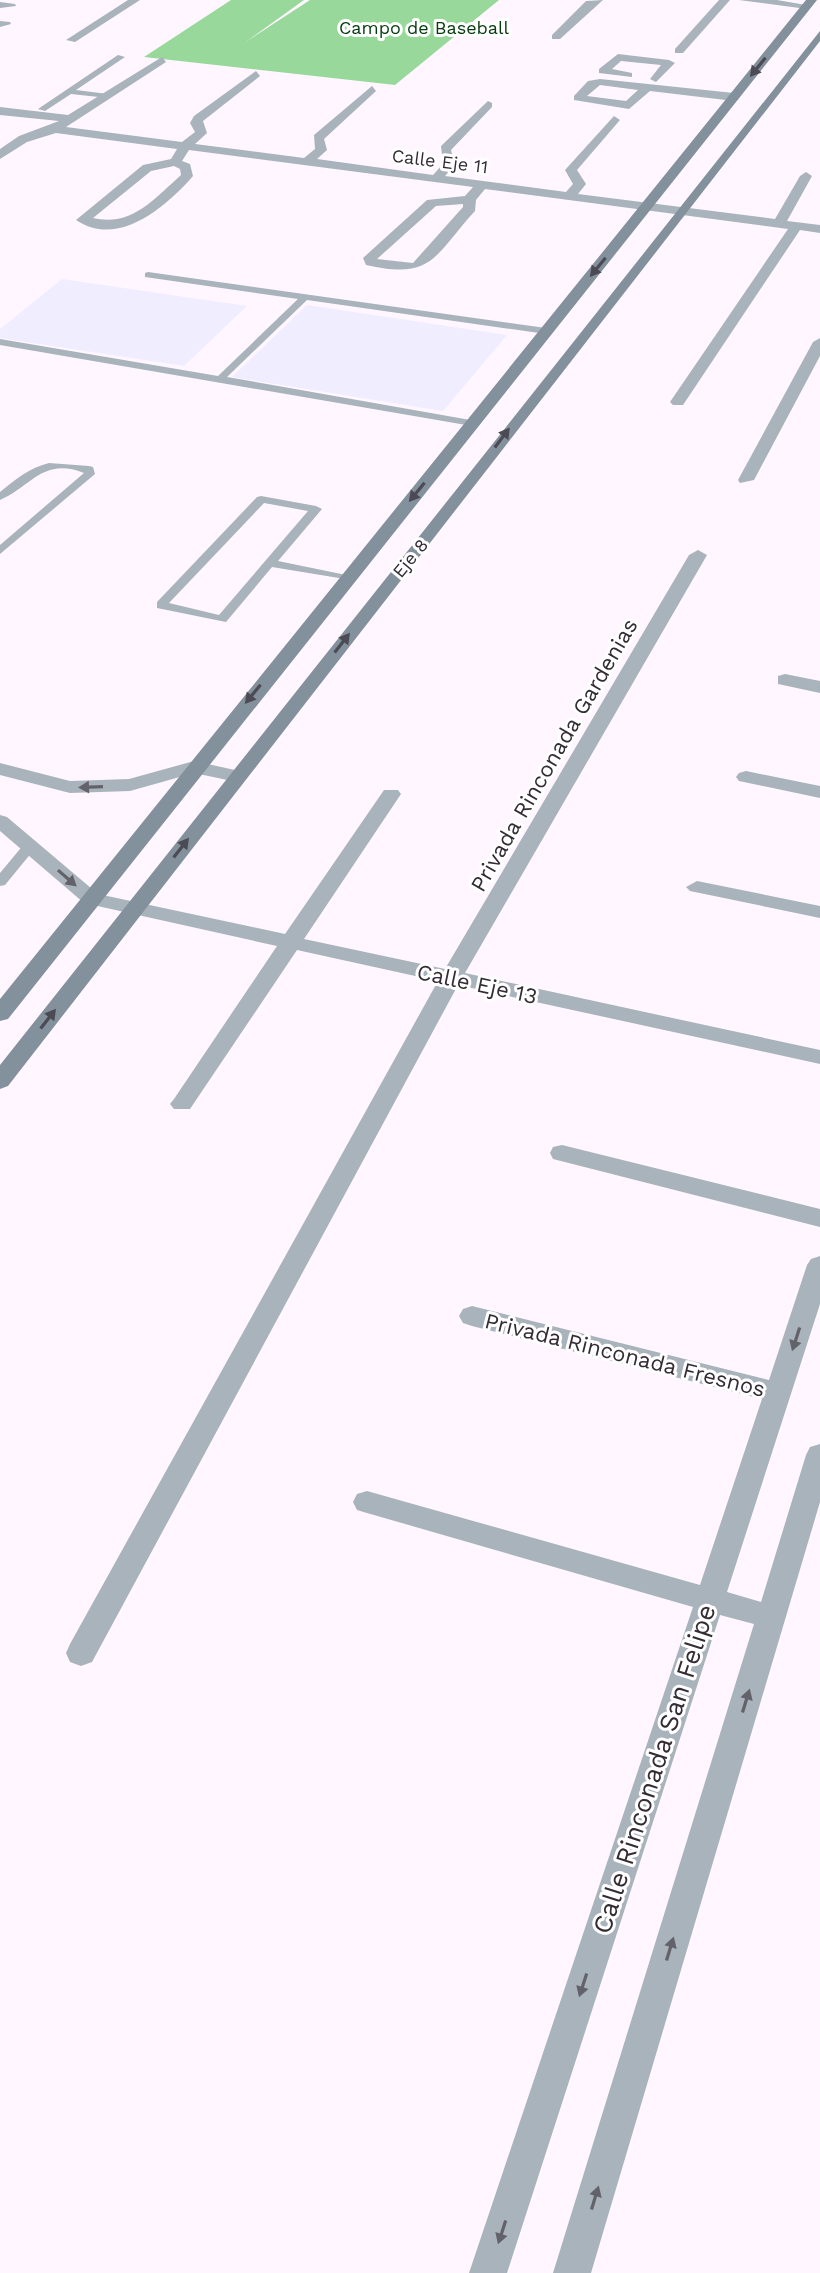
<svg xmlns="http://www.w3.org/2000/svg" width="820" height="2273" viewBox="0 0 820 2273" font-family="'Work Sans',sans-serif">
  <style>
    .education { fill: #efedff }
    .green { fill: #98d99b }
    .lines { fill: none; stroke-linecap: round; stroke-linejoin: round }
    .lane { fill: #a9b3bb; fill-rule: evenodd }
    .street { fill: #a9b3bb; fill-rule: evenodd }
    .secondary { fill: #83919d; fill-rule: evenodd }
    .oneway { fill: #4c4a54 }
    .oneway2 { fill: #63626a }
    .labels { text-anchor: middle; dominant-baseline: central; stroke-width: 6; stroke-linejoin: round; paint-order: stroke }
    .far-park-label { font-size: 18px; fill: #053b0f; stroke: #fff }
    .far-street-label { font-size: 18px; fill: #342c34; stroke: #fff }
    .street-label { font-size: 22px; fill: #342c34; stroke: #fff }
    .near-street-label { font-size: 26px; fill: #342c34; stroke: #fff }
  </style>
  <rect width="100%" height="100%" fill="#fff6ff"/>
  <!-- education -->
  <path class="education" d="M62 279 247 306 184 366 0 338V329Z
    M307 305 507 335 443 411 232 377Z"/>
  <!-- green -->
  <path class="green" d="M231 0H304L247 41 310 0H499L395 85 144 57Z"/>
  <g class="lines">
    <!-- lane -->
    <path class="lane" d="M118 55 125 57 76 90 108 94V98L71 94 45 111 38 109Z
      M148 272 546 328 551 331 546 334 307 300 227 377 476 421 477 423 472 426 0 345V339L218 376 298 299 145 277V273Z
      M49 463 89 466 93 467 95 474 0 554V545L84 473C43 457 32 486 0 500V492C16 479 29 468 49 463Z
      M261 496 316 506 322 509 278 561 351 576V580L272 567 226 622 157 608V602L257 497ZM264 503 308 511 219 615 169 603Z
      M30 842 37 846 5 885 0 886V873L25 843Z"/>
    <!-- street -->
    <path class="street" d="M128 0H140L75 42 66 40Z
      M603 0 560 39H552V35L586 1Z
      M719 0H730L683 53H675V49Z
      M739 0H777L812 6 807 9Z
      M0 2 15 4 16 6 0 8Z
      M0 21 10 22 11 24 0 27Z
      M618 54 669 60 675 63 656 82 650 79 661 65 621 61 612 69 632 73V77L599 73V69Z
      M162 57 166 62 66 127 182 142 195 132 190 123 194 116 256 71 260 76 203 121 207 133 195 144 304 158 315 149 314 135 372 86 376 91 324 139 327 150 317 159 433 175 443 164 441 146 488 101 492 103V107L451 150 455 165 445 176 566 192 573 184 565 170 614 116 620 120 577 170 586 184 578 194 775 219 800 176 806 172 812 176 787 221 820 225V233L800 230 683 405H673L670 402 788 229 485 189 476 200 475 211C433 257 433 280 366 265L363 258 427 200 465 196 473 187 189 150 182 161 190 164 193 176C167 206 118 249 76 220L143 165 171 159 177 149 56 133 27 142 0 159V149L19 136 59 121 0 115V107L68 115ZM174 166 180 169 181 175C154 199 132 227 93 218L151 171ZM463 204V207L413 263 377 259 436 206Z
      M600 79 734 93 740 97 734 101 650 91 629 109 574 100V96L588 81ZM600 85 638 90 626 101 587 96Z
      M820 338V356L754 480 740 483 738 480 813 342Z
      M698 550 707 555 465 973 820 1050V1064L458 985 92 1662 81 1666 70 1662 66 1653 70 1644 438 981 297 950 190 1109H174L170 1104 174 1099 277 946 84 903 0 831V815L7 817 98 894 285 934 384 790H398L401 794 304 939 445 969 689 555Z
      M785 674 820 681V693L778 684V676Z
      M194 761 244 772 247 776 237 782 194 773 130 791 70 793 0 775V763L70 781 129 779Z
      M746 771 820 786V798L739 781 736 777 739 773Z
      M697 881 820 906V918L690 891 686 887Z
      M562 1145 820 1209V1227L553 1159 550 1153 553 1147Z
      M820 1256V1304L727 1592 761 1602 806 1455 810 1447 820 1444V1502L591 2273H553L754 1624 720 1615 507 2273H469L693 1607 367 1513 357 1510 353 1502 357 1494 367 1491 700 1585 762 1399 472 1326 463 1323 459 1316 463 1309 472 1306 769 1380 807 1265 811 1259Z"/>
    <!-- secondary -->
    <path class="secondary" d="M806 0H817L8 1019 0 1021V999Z
      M820 31V41L8 1086 0 1089V1065Z"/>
  </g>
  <!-- one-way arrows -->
  <defs><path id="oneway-solid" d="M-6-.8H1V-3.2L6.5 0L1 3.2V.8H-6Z" transform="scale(2)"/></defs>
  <g class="oneway">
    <use href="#oneway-solid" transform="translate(758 67) rotate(129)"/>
    <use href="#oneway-solid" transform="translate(598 267) rotate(129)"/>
    <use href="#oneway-solid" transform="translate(502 438) rotate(-53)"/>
    <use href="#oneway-solid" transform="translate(417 492) rotate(129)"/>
    <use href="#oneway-solid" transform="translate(342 643) rotate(-52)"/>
    <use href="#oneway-solid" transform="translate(253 694) rotate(129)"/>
    <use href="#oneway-solid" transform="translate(181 848) rotate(-52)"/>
    <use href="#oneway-solid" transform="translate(48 1019) rotate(-52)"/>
  </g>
  <g class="oneway2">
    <use href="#oneway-solid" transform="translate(91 787) rotate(178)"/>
    <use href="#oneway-solid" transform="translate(67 878) rotate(41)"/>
    <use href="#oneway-solid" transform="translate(796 1339) rotate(108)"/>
    <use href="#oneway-solid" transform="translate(746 1701) rotate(-73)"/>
    <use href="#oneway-solid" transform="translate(670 1949) rotate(-73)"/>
    <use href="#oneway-solid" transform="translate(583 1985) rotate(108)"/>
    <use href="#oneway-solid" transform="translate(595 2198) rotate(-73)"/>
    <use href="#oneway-solid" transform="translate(502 2232) rotate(108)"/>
  </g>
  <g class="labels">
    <!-- far-park labels -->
    <g class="far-park-label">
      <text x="424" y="27">Campo de Baseball</text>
    </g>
    <!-- far-street labels -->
    <g class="far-street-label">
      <text transform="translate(440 161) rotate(7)">Calle Eje 11</text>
      <text transform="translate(410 558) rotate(-50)">Eje 8</text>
    </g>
    <!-- street labels -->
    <g class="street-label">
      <text transform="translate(554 755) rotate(-60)">Privada Rinconada Gardenias</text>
      <text transform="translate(477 984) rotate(12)">Calle Eje 13</text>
      <text transform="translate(625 1355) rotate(14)">Privada Rinconada Fresnos</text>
    </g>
    <!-- near-street labels -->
    <g class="near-street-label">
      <text transform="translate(654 1769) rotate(-72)">Calle Rinconada San Felipe</text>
    </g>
  </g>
</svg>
